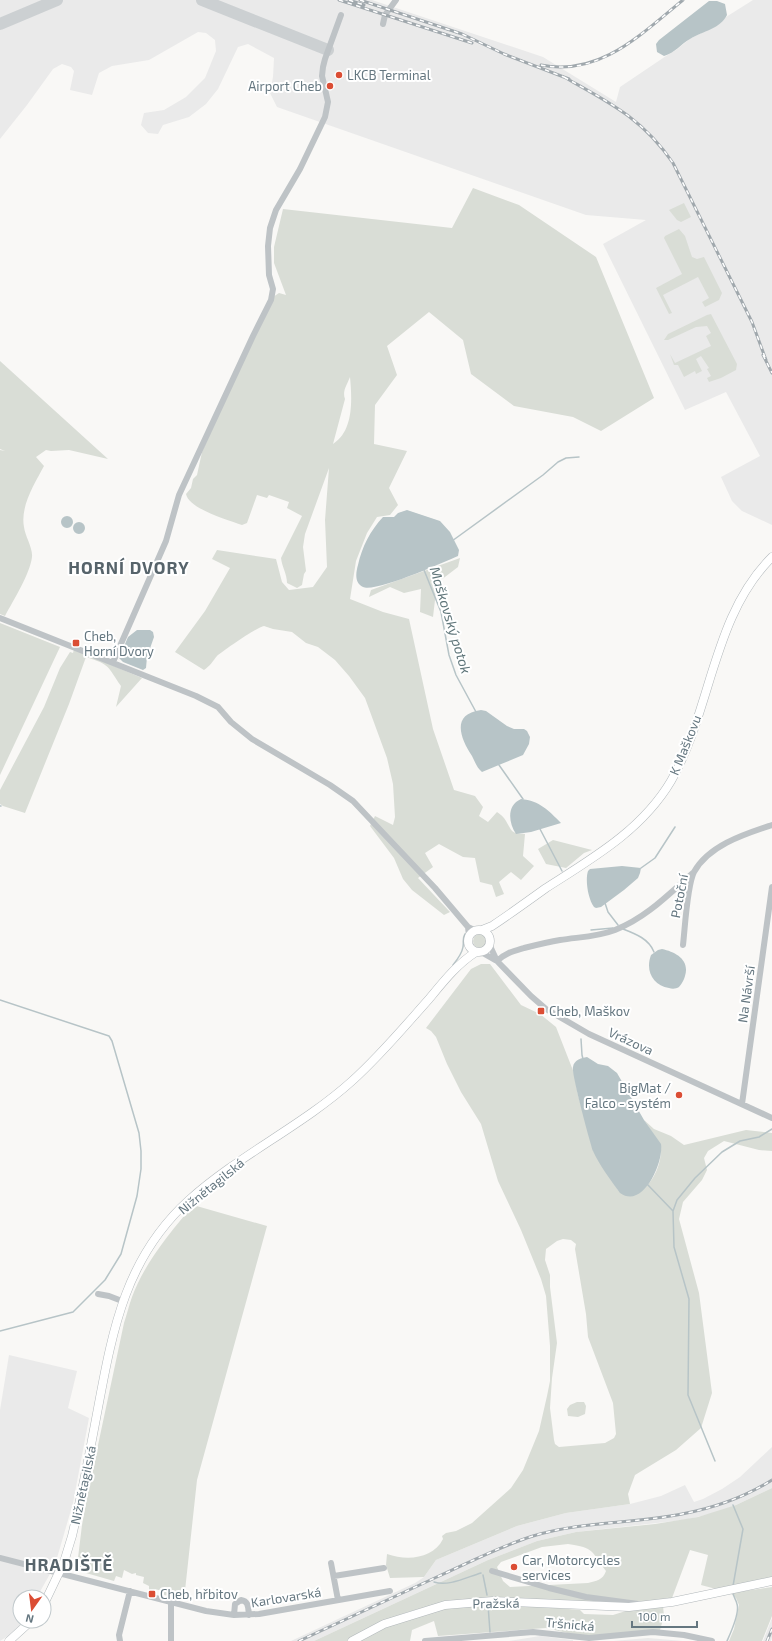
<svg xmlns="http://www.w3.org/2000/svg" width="772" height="1641" viewBox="0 0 772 1641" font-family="'Exo 2',sans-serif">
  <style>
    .built { fill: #eaeaea }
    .green { fill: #d9ddd6; fill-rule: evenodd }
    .water { fill: #b7c4c7 }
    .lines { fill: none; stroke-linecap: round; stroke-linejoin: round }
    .stream { stroke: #b7c4c7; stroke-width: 1.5 }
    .taxiway { stroke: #ccd0d2; stroke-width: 12 }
    .major-casing { stroke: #b2b8bb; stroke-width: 9 }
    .minor { stroke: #bec3c6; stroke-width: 6 }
    .major { stroke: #fff; stroke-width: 8 }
    .rail-casing { stroke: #a0a8ad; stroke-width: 3 }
    .rail { stroke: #fff; stroke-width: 1.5; stroke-dasharray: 4.5; stroke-linecap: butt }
    .poi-dot { fill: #db4d34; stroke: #fff; stroke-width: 1.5 }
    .labels { text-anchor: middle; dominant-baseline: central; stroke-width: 4; stroke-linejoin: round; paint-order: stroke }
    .poi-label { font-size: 13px; fill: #657780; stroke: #fff; text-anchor: start }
    .street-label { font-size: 13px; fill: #657780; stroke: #fff }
    .water-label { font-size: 14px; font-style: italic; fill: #60767a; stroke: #fff }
    .district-label { font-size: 17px; font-weight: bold; letter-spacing: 1px; fill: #57646b; stroke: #fff }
  </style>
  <rect width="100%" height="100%" fill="#f9f8f6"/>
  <!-- built -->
  <path class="built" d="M0 0H372L543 57 616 102 620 87 666 56 676 50 691 38 718 25 726 17 753 0H772V525L742 511 732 501 721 477 760 456 726 392 685 410 603 244 646 220 586 215 277 107 270 93 273 77 274 58 248 44 238 47 218 89 206 104 189 117 163 125 158 134 148 133 141 125 144 113 164 110 186 97 205 78 216 51 215 40 206 33 198 32 149 60 112 66 99 73 92 95 70 90 74 71 71 67 62 64 53 69 27 105 0 139Z
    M9 1355 77 1371 68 1408 89 1418 73 1503 55 1565 37 1597H20V1621H22L16 1631 0 1641V1410Z
    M772 1447V1488L736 1505 715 1513 684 1520 576 1532 537 1541 488 1560 314 1641H291L415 1583 424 1577 436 1560 517 1526 566 1513 630 1504 661 1496 685 1485 694 1502 703 1499 722 1489 740 1477Z
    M772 1618V1637L771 1641H763Z
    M540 1636 573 1640V1641H509Z
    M648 1638 683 1641H686H613Z"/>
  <!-- green -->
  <path class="green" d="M473 188 519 205 596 257 654 398 601 431 573 417 514 406 471 374 463 340 429 312 387 346 397 375 375 405 374 444 407 451 389 488 398 505 390 515 377 517 367 533 356 561 350 599 383 612 409 619 433 729 454 790 475 796 483 807 479 816 488 822 497 812C500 814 504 817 506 821 513 833 511 833 525 834L523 856 534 866 521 880 511 872 499 882 504 894 496 897 492 885 480 882 475 858 463 857 439 844 425 853 433 867 418 878 450 912 444 915 412 890 403 879 394 858 370 826 375 816 393 825 395 817 393 784 387 758 365 698 349 676 335 660 318 647 306 643 292 632 273 629 264 626C257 627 223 651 217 656 213 661 210 666 204 670L175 652 205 611 230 568 212 559 217 550 276 559 282 582 289 590 313 587 327 567 325 520 329 468 305 534 303 547 306 571 304 574 302 585 297 588 287 583C287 574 282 567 281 558L302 516 287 508 289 502 269 495 267 498 257 495 247 523 242 525C228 520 189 509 186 494L191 488 193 479 197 475 202 452 225 400 273 297 279 293 286 295 274 263V247L283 209 452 228ZM350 377C352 399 354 431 333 444L345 399C342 391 347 385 350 377Z
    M684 203 691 217 681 222 677 220 669 210Z
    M679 229 685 236 692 257 697 259 704 257 722 293 719 300 705 307 702 302 709 298 698 277 663 295 672 313 669 314 656 288 682 274 664 238 665 236Z
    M711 314 737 364 736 370 721 378 709 382 707 378 711 376 707 369 709 368 701 356 696 359 702 371 696 374 695 371 684 377 678 365H674L670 354 675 363 711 346 706 336 711 333 707 326 696 327 668 340H664L668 334 707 315Z
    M0 361 108 459 69 450 51 451 46 450 36 457 44 466C35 483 20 506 24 527 25 536 33 548 32 557 30 574 13 601 5 616L0 614V450L5 451 0 449Z
    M460 558 458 567 437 583 433 617 420 612 421 589 404 593 390 587 369 597 371 590Z
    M0 623 60 647 0 775Z
    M74 649 142 678 116 707 121 686C107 666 111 665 86 657L69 704 25 813 3 806 0 804V790L44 707 60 668 70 652 73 653Z
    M553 840 592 850 584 853 566 868 546 864 538 849Z
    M473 941a7 7 0 1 1 14 0a7 7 0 1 1-14 0Z
    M481 964H490L521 1005 540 1014 556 1027 574 1073 578 1095 594 1152 618 1190 628 1196C650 1192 662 1167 661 1146L644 1120 654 1129 671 1136 684 1145 746 1130 772 1133V1151L759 1150 724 1141 708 1151 704 1158 707 1170 702 1180 683 1202 679 1219 699 1293 712 1393 701 1428 676 1450 635 1475 628 1494 630 1504 566 1513 517 1526 436 1560 424 1577 390 1578 386 1565 387 1554C407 1561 433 1559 443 1539L442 1536 446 1533 456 1531 472 1523 511 1488 523 1470 539 1431 547 1396 550 1381V1346L546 1296 541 1279 521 1230 498 1181 481 1124 461 1092 447 1064 436 1037 431 1031 426 1028 471 969ZM563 1239 571 1240 576 1244 575 1249 586 1314 588 1337 613 1403 616 1434 614 1438 605 1443 559 1447 555 1444 554 1440 550 1408 552 1378 557 1343 550 1287V1275L545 1260 546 1249 557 1241Z
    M193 1205 267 1226 197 1480 184 1600 161 1594 162 1591 155 1589 153 1592 149 1590V1586L143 1583 144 1577 136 1575V1573L132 1574 124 1570 122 1578 116 1576 114 1581 79 1571 77 1566 82 1525 88 1492 124 1323C127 1314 129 1305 132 1297 145 1262 170 1233 193 1205Z
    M577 1402H584L586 1406 585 1414 578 1417 568 1416 567 1409 570 1405Z
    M772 1488V1578L716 1589 701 1585 708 1555 690 1550 672 1598 647 1602H444L408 1612 382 1621 347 1641H314L488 1560 537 1541 576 1532 655 1524 698 1517 736 1505ZM568 1544C595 1548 591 1551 606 1571 603 1580 596 1581 588 1583L510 1587 503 1581 497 1567 501 1562 542 1547Z
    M772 1587V1616L762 1641H729L734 1629 739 1605 736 1598 730 1593Z
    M493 1605 546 1607 580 1610 584 1614 613 1615 629 1610 663 1606 664 1616 660 1630 595 1635H576L546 1628 438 1636 434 1621 412 1630 410 1641H359L385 1627 445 1608Z"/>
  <!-- water -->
  <path class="water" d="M709 1H717L725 4 727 15C720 29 703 31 690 39 681 44 675 53 664 56L657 52 656 44 659 40Z
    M407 510 440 521 450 532 459 550 458 556C444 562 375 593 363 587 354 583 356 572 358 565 362 547 370 531 383 517H394L398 513Z
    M61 522a6 6 0 1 1 12 0a6 6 0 1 1-12 0Z
    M73 528a6 6 0 1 1 12 0a6 6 0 1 1-12 0Z
    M137 630H150L153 632 154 637 147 657 146 668 143 670 123 662 119 658 128 637Z
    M481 710 486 711 507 726 514 729H524L527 731 530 737 529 744 523 755 482 772C477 768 475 762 472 756 460 738 451 714 481 710Z
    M521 799C540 801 548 810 561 823L531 832 516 834C508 822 507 805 521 799Z
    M622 866 641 868 640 873 638 878 624 890 601 907 596 908 594 907C588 899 585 880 588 871L590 869Z
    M662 949C676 952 690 960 685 976 684 980 681 985 679 987 676 989 672 989 669 988 653 985 645 971 651 955L658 950Z
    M587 1057 598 1064 608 1066 617 1073 644 1120 661 1144C664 1162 643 1210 620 1193 612 1182 598 1163 593 1151 590 1142 571 1073 573 1067 574 1060 581 1058 587 1057Z"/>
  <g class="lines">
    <!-- stream -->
    <path class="stream" d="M452 541 543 475 558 462 566 458 579 457
      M424 570 441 612 449 655 456 675 476 712
      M499 765 523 799
      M0 806H1
      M540 829 562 871
      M641 868 655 858 675 827
      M605 903 608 912 618 925
      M623 929C636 934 649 939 654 952
      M591 930 613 928
      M453 965C457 960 462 953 463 947 464 942 462 939 465 934
      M0 1000 109 1036 112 1041 139 1133 141 1151V1169L137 1196 121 1254 105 1280 73 1312 0 1331
      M581 1039 582 1055 583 1059
      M647 1184 673 1211 674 1247 689 1299 688 1395 715 1461
      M673 1211 677 1200 695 1178 722 1152 740 1141 759 1137 772 1129
      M733 1505 743 1529 733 1586
      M483 1575 487 1595
      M434 1582C448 1587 467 1577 481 1573
      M488 1605 490 1632
      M727 1641C731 1632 740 1613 737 1604 736 1599 733 1597 733 1592"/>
    <!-- taxiway -->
    <path class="taxiway" d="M202 0 328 50
      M0 24 57 0"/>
    <defs>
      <path id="major" d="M468 941a11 11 0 1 1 22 0a11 11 0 1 1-22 0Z
        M482 930 492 926C510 914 528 901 546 888 593 858 642 830 671 781 712 709 712 617 772 557
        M44 1604 64 1562 72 1536C82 1494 90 1451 98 1408 113 1328 126 1257 189 1200 239 1155 302 1126 352 1081 380 1056 404 1027 429 999 443 982 457 964 476 952
        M9 1641 31 1621
        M352 1641 384 1624 445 1605 493 1601 629 1607 672 1602 772 1581"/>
    </defs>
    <!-- major casing -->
    <use href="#major" class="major-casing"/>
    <!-- minor -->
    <path class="minor" d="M383 24 385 15 396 0
      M0 618 196 696 218 707 231 722 252 739 330 785 353 801 435 888 468 927 476 931
      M113 662 166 541 179 495 253 336 271 300 273 289 269 275 268 246 270 228 276 210 300 169 325 117 328 102 322 76 323 67 325 59 341 15
      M468 927 469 936
      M683 945C685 928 687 886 694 872 709 845 745 834 772 825
      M490 946 497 961 531 996 546 1009 589 1034 772 1118
      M481 952 495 960
      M497 961C505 953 514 951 524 948 536 945 548 942 560 940 579 937 597 937 615 930 646 918 669 894 694 872
      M742 1104 772 887
      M98 1294 109 1296 122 1301
      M0 1558 206 1611 234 1615 259 1614 390 1591
      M331 1563 338 1600
      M492 1571 549 1588 586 1597 638 1604
      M334 1576 384 1568
      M171 1602V1641
      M234 1615 235 1604 241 1600C249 1601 248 1608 249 1615
      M120 1641 119 1635 130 1591
      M425 1641 533 1632 589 1638 653 1632 684 1635 712 1641"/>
    <!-- major -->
    <use href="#major" class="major"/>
    <defs>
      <path id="rail" d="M339 0 472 43
        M349 0 364 5
        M360 0 462 34 504 54 569 79
        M541 65C600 77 641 34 683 0
        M564 77C610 103 642 118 673 163L752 322 766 360
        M763 355 772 373
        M299 1641C346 1619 392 1598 439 1576 470 1562 501 1546 533 1536 582 1521 633 1524 682 1514 714 1508 745 1497 772 1480
        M767 1641 772 1629"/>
    </defs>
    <!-- rail casing -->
    <use href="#rail" class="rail-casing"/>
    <!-- rail -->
    <use href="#rail" class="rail"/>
  </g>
  <!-- markers -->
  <g class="poi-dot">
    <circle cx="339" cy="75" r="4"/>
    <circle cx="330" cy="86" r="4"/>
    <rect x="72" y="639" width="8" height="8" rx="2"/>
    <rect x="537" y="1007" width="8" height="8" rx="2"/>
    <circle cx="679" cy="1095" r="4"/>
    <circle cx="514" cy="1567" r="4"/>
    <rect x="148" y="1590" width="8" height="8" rx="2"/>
  </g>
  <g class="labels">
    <!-- poi labels -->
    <g class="poi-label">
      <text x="347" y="75">LKCB Terminal</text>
      <text x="322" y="86" text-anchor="end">Airport Cheb</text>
      <text x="84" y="636">Cheb,<tspan x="84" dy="15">Horní Dvory</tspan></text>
      <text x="549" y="1011">Cheb, Maškov</text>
      <text x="671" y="1088" text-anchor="end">BigMat /<tspan x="671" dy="15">Falco - systém</tspan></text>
      <text x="522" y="1560">Car, Motorcycles<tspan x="522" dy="15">services</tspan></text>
      <text x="160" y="1594">Cheb, hřbitov</text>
    </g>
    <!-- street labels -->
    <g class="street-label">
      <text transform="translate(685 745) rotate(-68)">K Maškovu</text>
      <text transform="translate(679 896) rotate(-79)">Potoční</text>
      <text transform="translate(746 994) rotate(-82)">Na Návrší</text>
      <text transform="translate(631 1041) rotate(25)">Vrázova</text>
      <text transform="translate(211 1186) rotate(-39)">Nižnětagilská</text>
      <text transform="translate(83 1485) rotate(-78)">Nižnětagilská</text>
      <text transform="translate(286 1597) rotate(-9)">Karlovarská</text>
      <text transform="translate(496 1603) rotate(-1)">Pražská</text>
      <text transform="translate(570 1624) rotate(5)">Tršnická</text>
    </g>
    <!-- water labels -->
    <g class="water-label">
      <text transform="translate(451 620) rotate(73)">Maškovský potok</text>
    </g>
    <!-- district labels -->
    <g class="district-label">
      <text x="129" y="567">HORNÍ DVORY</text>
      <text x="69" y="1564">HRADIŠTĚ</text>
    </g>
  </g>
  <!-- north arrow -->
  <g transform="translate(32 1609) rotate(194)"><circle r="19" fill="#ffffff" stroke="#c1c9cc"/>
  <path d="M0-3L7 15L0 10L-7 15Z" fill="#db4d34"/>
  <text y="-6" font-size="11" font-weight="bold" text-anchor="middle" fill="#657780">N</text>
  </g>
  <!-- scale -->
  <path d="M632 1621v6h65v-6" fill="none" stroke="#657780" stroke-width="2"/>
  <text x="638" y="1621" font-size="12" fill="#657780" stroke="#ffffff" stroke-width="3" paint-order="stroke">100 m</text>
</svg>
